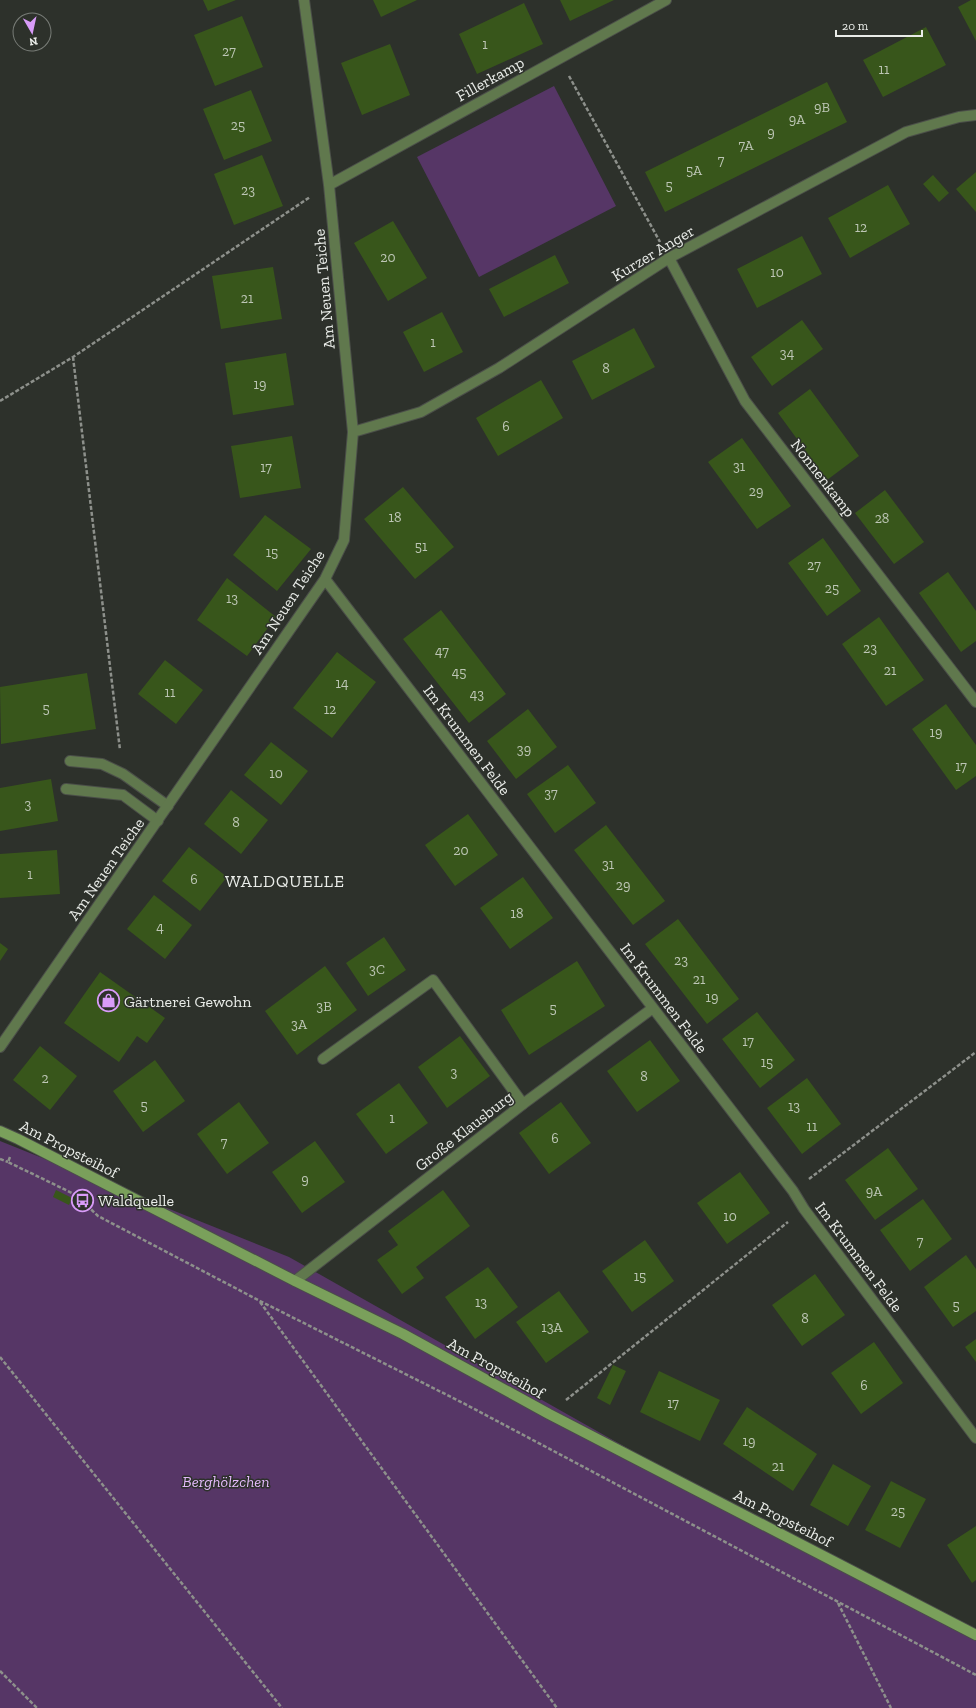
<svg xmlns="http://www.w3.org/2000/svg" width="976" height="1708" viewBox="0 0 976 1708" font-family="'Zilla Slab',serif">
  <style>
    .green { fill: #563666 }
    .building { fill: #38561b }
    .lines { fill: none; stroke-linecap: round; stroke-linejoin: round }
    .lane-casing { stroke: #4b4f49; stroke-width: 12 }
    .street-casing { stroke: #4b4f49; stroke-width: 12 }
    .secondary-casing { stroke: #4b4f49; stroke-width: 12 }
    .path { stroke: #8d908b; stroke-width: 2.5; stroke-dasharray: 4 2; stroke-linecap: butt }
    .lane { stroke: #60784d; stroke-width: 10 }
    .street { stroke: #60784d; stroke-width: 10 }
    .secondary { stroke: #7aa05b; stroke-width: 10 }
    .labels { text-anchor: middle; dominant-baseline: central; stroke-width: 3; stroke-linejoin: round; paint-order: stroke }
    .number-label { font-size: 14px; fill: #bdc6b5 }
    .street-label { font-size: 16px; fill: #e9ece8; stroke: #2d312b }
    .poi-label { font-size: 16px; fill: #e9ece8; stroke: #2d312b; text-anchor: start }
    .park-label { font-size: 16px; font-style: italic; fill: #e4bafb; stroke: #2d312b }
    .neighbourhood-label { font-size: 17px; letter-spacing: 1px; fill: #e9ece8; stroke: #2d312b }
  </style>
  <rect width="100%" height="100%" fill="#2d312b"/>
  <!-- green -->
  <path class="green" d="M554 86 616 206 479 277 417 157Z
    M0 1141 289 1257 878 1590 976 1641V1708H0Z"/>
  <!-- building -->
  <path class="building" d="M203 0H236L208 11Z
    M373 0H417L381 17Z
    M560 0H614L570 21Z
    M971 0H976V41L958 7Z
    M524 3 543 44 477 74 459 34Z
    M242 16 263 67 215 86 194 35Z
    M926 27 946 65 883 97 863 60Z
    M390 44 410 95 362 115 341 63Z
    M827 82 847 122 665 212 645 172Z
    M251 90 272 141 224 160 203 109Z
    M262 155 283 206 234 225 214 174Z
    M976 172V212L956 189Z
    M933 175 949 193 939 202 923 184Z
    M888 185 910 224 850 258 828 218Z
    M393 221 427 278 388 301 354 243Z
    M802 236 822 274 757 308 737 269Z
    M555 255 569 283 504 317 489 289Z
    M273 267 282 319 221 329 212 276Z
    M442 312 463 352 424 372 403 332Z
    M802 320 823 349 772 386 751 357Z
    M634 328 655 367 592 400 572 361Z
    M286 353 294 405 233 415 225 363Z
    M541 380 563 418 498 456 476 418Z
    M810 389 859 456 827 480 778 413Z
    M292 436 301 488 240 498 231 446Z
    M742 438 791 506 757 529 708 462Z
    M403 487 454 547 415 579 364 519Z
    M885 490 924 542 894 564 855 513Z
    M265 515 311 549 277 591 233 555Z
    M823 538 861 591 827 616 788 563Z
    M948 572 976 611V641L961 652 919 593Z
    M227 578 276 617 247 656 197 620Z
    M441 610 506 694 469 723 403 639Z
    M879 617 924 680 886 706 842 644Z
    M337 652 376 682 332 738 293 708Z
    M165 660 203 690 176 724 138 694Z
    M87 673 96 729 1 744 0 687Z
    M946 704 976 745V776L956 790 912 729Z
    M528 709 557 747 516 779 487 741Z
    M271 742 308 771 281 805 244 775Z
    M568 765 596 803 555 833 527 794Z
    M51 779 58 821 0 831V788Z
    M231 790 268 820 241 854 204 824Z
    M468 814 498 855 455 886 425 845Z
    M606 825 665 901 633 925 574 850Z
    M189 847 227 877 200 911 162 881Z
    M57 850 60 894 0 898V854Z
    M523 877 553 918 510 949 480 908Z
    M154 895 192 925 165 959 127 929Z
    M678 919 739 999 707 1024 645 944Z
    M384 937 406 970 368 996 346 963Z
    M0 943 8 949 0 961Z
    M577 961 605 1006 529 1055 501 1010Z
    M325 966 357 1010 297 1055 265 1011Z
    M100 972 165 1018 147 1043 137 1036 119 1062 64 1023Z
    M757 1012 795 1060 760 1088 722 1039Z
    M460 1036 490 1076 447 1108 418 1067Z
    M650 1040 680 1081 637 1112 607 1071Z
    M40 1046 77 1076 50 1110 13 1080Z
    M155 1060 185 1101 143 1132 113 1091Z
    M807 1078 841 1124 802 1154 767 1108Z
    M399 1083 428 1123 386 1154 356 1114Z
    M239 1102 269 1143 227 1174 197 1134Z
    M561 1102 591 1143 549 1174 519 1133Z
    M315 1141 345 1182 302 1213 272 1172Z
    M888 1148 918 1189 875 1220 845 1180Z
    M740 1172 770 1213 727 1244 697 1203Z
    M56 1190 72 1198 69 1205 53 1197Z
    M443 1190 470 1226 416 1267 424 1278 402 1294 377 1260 398 1245 388 1231Z
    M923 1199 952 1239 910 1271 880 1230Z
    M645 1240 674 1281 632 1312 602 1271Z
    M966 1255 976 1269V1311L953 1327 924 1287Z
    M488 1267 518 1307 475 1339 445 1297Z
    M815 1274 845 1315 802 1346 772 1305Z
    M559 1291 589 1332 546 1363 516 1322Z
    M976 1339V1362L965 1347Z
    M874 1342 903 1383 861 1414 831 1373Z
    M613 1365 626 1371 610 1405 597 1398Z
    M659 1371 720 1400 700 1441 640 1412Z
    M747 1407 817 1454 793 1491 723 1444Z
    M833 1464 871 1486 848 1526 810 1505Z
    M891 1481 926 1499 900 1548 865 1530Z
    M976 1526V1580L972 1583 947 1545Z"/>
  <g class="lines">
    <defs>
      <path id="lane" d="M70 761 102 764 123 774 168 806
        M66 789 123 795 158 821
        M323 1059 433 980 523 1104"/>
      <path id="street" d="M329 185 666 0
        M669 258 745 401 976 702
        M353 432 421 412 499 368 669 258 906 132 959 117 976 115
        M325 579 793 1191 804 1209 976 1438
        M0 1047 325 579 344 540 353 432 329 185 304 0
        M295 1281 523 1104 653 1008"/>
      <path id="secondary" d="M0 1131 18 1139 295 1281 403 1334 549 1414 976 1635"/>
    </defs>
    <!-- lane casing -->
    <use href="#lane" class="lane-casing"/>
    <!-- street casing -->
    <use href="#street" class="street-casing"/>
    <!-- secondary casing -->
    <use href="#secondary" class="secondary-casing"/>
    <!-- path -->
    <path class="path" d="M569 76 660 242
      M73 357 120 750
      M0 401 73 357 310 197
      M10 1157 8 1162 76 1195 98 1216 260 1301 463 1403 976 1675
      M0 1159 8 1162
      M809 1179 976 1052
      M260 1302 557 1708
      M0 1357 282 1708
      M566 1400 788 1222
      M838 1603 891 1708
      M0 1671 37 1708"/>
    <!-- lane -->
    <use href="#lane" class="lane"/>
    <!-- street -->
    <use href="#street" class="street"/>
    <!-- secondary -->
    <use href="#secondary" class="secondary"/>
  </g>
  <!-- icons -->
  <defs>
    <symbol id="shop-ring" viewBox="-11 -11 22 22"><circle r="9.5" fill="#2d312b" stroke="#d89bf8" stroke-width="1.5"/><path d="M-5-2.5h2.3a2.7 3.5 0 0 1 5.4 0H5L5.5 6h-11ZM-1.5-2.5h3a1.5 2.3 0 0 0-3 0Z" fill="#d89bf8"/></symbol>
    <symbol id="bus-ring" viewBox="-11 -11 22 22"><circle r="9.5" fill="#2d312b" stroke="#d89bf8" stroke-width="1.5"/><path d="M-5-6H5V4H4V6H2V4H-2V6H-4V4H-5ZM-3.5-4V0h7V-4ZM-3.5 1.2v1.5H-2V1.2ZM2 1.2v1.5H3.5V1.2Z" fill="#d89bf8"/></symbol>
  </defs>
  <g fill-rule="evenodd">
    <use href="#shop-ring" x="96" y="988" width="25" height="25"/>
    <use href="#bus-ring" x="70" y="1188" width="25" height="25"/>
  </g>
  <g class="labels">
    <!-- number labels -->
    <g class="number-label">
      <text x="485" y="44">1</text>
      <text x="229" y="51">27</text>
      <text x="884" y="69">11</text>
      <text x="822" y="107">9B</text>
      <text x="797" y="119">9A</text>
      <text x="238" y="125">25</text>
      <text x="771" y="132">9</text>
      <text x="746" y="145">7A</text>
      <text x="721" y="160">7</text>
      <text x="694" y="170">5A</text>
      <text x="669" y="185">5</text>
      <text x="248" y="190">23</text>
      <text x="861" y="227">12</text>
      <text x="388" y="257">20</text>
      <text x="777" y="272">10</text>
      <text x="247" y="298">21</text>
      <text x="433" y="342">1</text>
      <text x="787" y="353">34</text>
      <text x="606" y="368">8</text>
      <text x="260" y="384">19</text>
      <text x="506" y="426">6</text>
      <text x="739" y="466">31</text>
      <text x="266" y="467">17</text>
      <text x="756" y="491">29</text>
      <text x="395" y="517">18</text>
      <text x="882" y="518">28</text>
      <text x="421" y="546">51</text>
      <text x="272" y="552">15</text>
      <text x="814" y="565">27</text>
      <text x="832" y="588">25</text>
      <text x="232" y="598">13</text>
      <text x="870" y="648">23</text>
      <text x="442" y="651">47</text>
      <text x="890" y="670">21</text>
      <text x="459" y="672">45</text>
      <text x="342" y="683">14</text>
      <text x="170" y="692">11</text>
      <text x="477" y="694">43</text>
      <text x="46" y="708">5</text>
      <text x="330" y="709">12</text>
      <text x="936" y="732">19</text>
      <text x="524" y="749">39</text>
      <text x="961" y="766">17</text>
      <text x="276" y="773">10</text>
      <text x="551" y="793">37</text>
      <text x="28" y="804">3</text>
      <text x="236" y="822">8</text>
      <text x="461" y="850">20</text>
      <text x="608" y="864">31</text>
      <text x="30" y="874">1</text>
      <text x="194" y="879">6</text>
      <text x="623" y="885">29</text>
      <text x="517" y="913">18</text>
      <text x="160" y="927">4</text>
      <text x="681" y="960">23</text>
      <text x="377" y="969">3C</text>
      <text x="699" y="979">21</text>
      <text x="712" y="997">19</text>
      <text x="324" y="1006">3B</text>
      <text x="553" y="1008">5</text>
      <text x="299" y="1024">3A</text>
      <text x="748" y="1041">17</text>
      <text x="767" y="1062">15</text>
      <text x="454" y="1072">3</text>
      <text x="644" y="1076">8</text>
      <text x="45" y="1078">2</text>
      <text x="144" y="1105">5</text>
      <text x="794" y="1106">13</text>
      <text x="392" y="1118">1</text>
      <text x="812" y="1126">11</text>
      <text x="555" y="1138">6</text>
      <text x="224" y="1142">7</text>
      <text x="305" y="1179">9</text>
      <text x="874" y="1191">9A</text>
      <text x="730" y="1216">10</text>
      <text x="920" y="1241">7</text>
      <text x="640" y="1276">15</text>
      <text x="481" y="1302">13</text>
      <text x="956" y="1305">5</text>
      <text x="805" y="1318">8</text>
      <text x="552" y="1327">13A</text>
      <text x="864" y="1385">6</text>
      <text x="673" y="1403">17</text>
      <text x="749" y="1441">19</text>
      <text x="778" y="1466">21</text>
      <text x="898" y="1511">25</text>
    </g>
    <!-- street labels -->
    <g class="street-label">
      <text transform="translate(490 79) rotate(-29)">Fillerkamp</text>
      <text transform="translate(653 253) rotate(-31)">Kurzer Anger</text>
      <text transform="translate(324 289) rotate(-95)">Am Neuen Teiche</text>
      <text transform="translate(823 478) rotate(52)">Nonnenkamp</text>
      <text transform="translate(288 602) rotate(-57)">Am Neuen Teiche</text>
      <text transform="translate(467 740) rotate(53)">Im Krummen Felde</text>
      <text transform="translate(106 869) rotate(-55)">Am Neuen Teiche</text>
      <text transform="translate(664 998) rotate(53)">Im Krummen Felde</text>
      <text transform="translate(464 1131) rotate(-38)">Große Klausburg</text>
      <text transform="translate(69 1149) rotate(27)">Am Propsteihof</text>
      <text transform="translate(859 1257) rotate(53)">Im Krummen Felde</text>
      <text transform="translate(496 1368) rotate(29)">Am Propsteihof</text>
      <text transform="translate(783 1518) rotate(27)">Am Propsteihof</text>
    </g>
    <!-- poi labels -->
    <g class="poi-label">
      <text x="124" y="1001">Gärtnerei Gewohn</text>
      <text x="98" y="1200">Waldquelle</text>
    </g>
    <!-- park labels -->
    <g class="park-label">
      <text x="226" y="1481">Berghölzchen</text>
    </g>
    <!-- neighbourhood labels -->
    <g class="neighbourhood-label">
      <text x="285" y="881">WALDQUELLE</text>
    </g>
  </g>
  <!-- north arrow -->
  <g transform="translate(32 32) rotate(171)"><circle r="19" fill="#2d312b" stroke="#787c77"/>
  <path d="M0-3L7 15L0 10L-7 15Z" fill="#d89bf8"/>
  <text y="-6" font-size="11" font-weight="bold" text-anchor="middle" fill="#e9ece8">N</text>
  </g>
  <!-- scale -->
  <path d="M836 30v6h86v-6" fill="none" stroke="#e9ece8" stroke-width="2"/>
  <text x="842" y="30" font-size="12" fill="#e9ece8" stroke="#2d312b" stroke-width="3" paint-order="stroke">20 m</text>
</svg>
